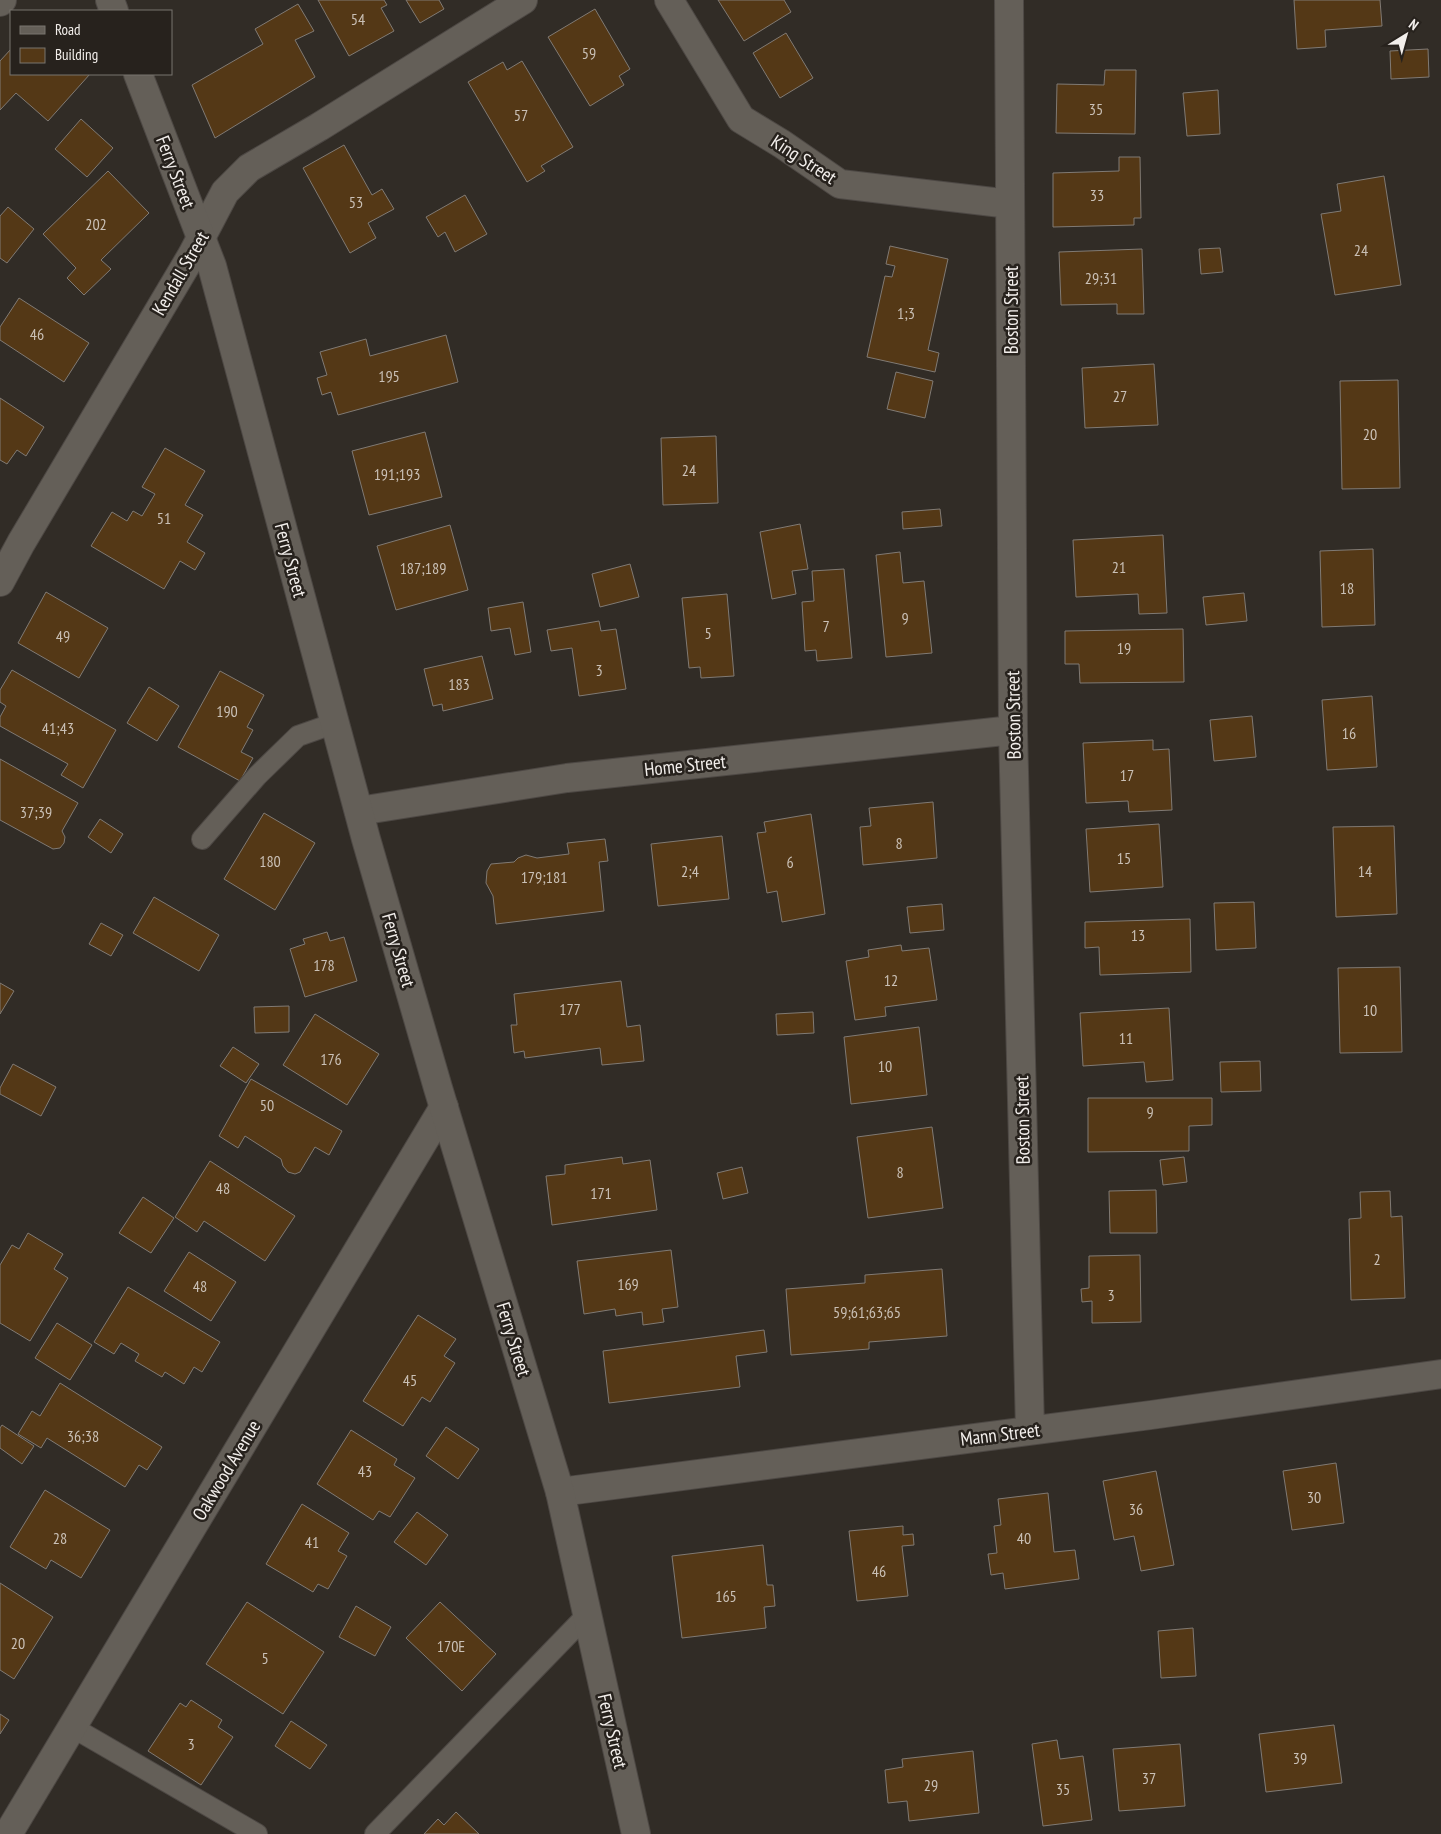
<svg xmlns="http://www.w3.org/2000/svg" width="1441" height="1834" viewBox="0 0 1441 1834" font-family="'PT Sans Narrow',sans-serif">
  <style>
    .building { fill: #543816; stroke: #807a74 }
    .lines { fill: none; stroke-linecap: round; stroke-linejoin: round }
    .service-casing { stroke: #4d4844; stroke-width: 22 }
    .minor-casing { stroke: #4d4844; stroke-width: 30 }
    .tertiary-casing { stroke: #4d4844; stroke-width: 30 }
    .service { stroke: #645f58; stroke-width: 20 }
    .minor { stroke: #645f58; stroke-width: 28 }
    .tertiary { stroke: #645f58; stroke-width: 28 }
    .labels { text-anchor: middle; dominant-baseline: central; stroke-width: 5; stroke-linejoin: round; paint-order: stroke }
    .number-label { font-size: 16px; fill: #cac0b6 }
    .street-label { font-size: 19px; fill: #f2eeeb; stroke: #27221d }
  </style>
  <rect width="100%" height="100%" fill="#312c26"/>
  <!-- building -->
  <path class="building" d="M318 0H384L387 5 381 8 394 31 349 56Z
    M406 0H439L444 9 420 23Z
    M718 0H784L791 12 744 41Z
    M1294 0H1380L1382 26 1325 30 1326 47 1297 49Z
    M298 4 314 31 295 40 315 77 215 138 192 85 263 44 255 29Z
    M595 9 630 69 619 76 624 85 590 106 548 37Z
    M786 33 813 78 780 98 753 53Z
    M11 49V74H90L48 121 16 93 0 110V61Z
    M1428 49 1429 77 1391 79 1390 51Z
    M522 61 573 147 541 166 545 171 527 182 468 82 503 62 507 70Z
    M1105 70H1136L1135 134 1056 133 1057 84 1104 85Z
    M1218 90 1220 134 1187 136 1183 93Z
    M81 119 113 148 87 177 55 149Z
    M344 145 372 195 382 189 394 209 368 223 376 238 350 253 303 168Z
    M1119 157H1140L1141 218H1134V225L1053 227V173L1119 171Z
    M108 171 149 213 101 260 111 269 84 295 67 278 76 268 43 234Z
    M1384 176 1401 285 1335 295 1321 214 1341 211 1337 184Z
    M465 195 487 234 455 252 445 232 438 237 426 217Z
    M8 207 34 229 7 263 0 258V216Z
    M890 246 948 259 928 350 939 353 935 372 867 357 885 276 892 277 895 266 886 264Z
    M1220 248 1223 272 1201 274 1199 249Z
    M1142 249 1144 314H1117V304L1061 305 1059 252Z
    M19 298 89 343 64 382 0 340V327Z
    M446 335 458 382 338 415 331 392 322 395 317 378 327 375 320 352 366 339 370 356Z
    M1154 364 1158 425 1085 428 1082 368Z
    M896 372 933 381 925 418 887 409Z
    M1398 380 1400 488 1342 489 1340 381Z
    M0 398 44 427 26 456 17 450 7 464 0 460Z
    M425 432 442 497 369 515 352 451Z
    M716 436 718 503 663 505 661 438Z
    M165 448 205 471 185 505 203 515 187 542 205 553 195 570 180 561 164 589 91 546 112 512 127 521 133 511 142 516 155 494 142 487Z
    M940 509 942 526 903 529 902 512Z
    M800 524 808 569 792 571 796 594 772 599 760 532Z
    M450 525 468 590 396 610 377 546Z
    M1163 535 1167 613 1139 614 1138 594 1076 597 1073 540Z
    M1373 549 1375 625 1322 627 1320 551Z
    M900 552 903 583 924 581 932 653 886 657 876 555Z
    M630 564 639 597 600 607 592 574Z
    M844 569 852 658 817 661 816 650 805 651 802 602 814 601 812 571Z
    M46 592 108 628 79 678 18 643Z
    M1244 593 1247 621 1206 625 1203 597Z
    M727 594 734 676 701 678 700 667 689 668 682 598Z
    M523 602 531 652 515 655 510 628 491 631 488 608Z
    M599 621 601 631 616 629 626 689 579 696 572 648 551 651 547 630Z
    M1183 629 1184 682 1080 683 1079 664H1065V631Z
    M482 656 493 699 443 711 442 704 433 706 424 669Z
    M12 670 116 730 83 788 61 775 68 764 0 726V717L6 706 0 702V690Z
    M220 671 264 695 247 727 253 730 241 752 253 758 240 781 178 747Z
    M149 687 179 706 157 741 127 723Z
    M1372 696 1377 767 1327 770 1322 700Z
    M1252 716 1256 757 1214 761 1210 720Z
    M1153 740V750L1169 749 1172 810 1129 812 1128 801 1086 803 1083 743Z
    M0 759 78 803 62 831 65 837 64 843 60 848 53 849 0 820Z
    M933 802 937 858 863 865 860 827 871 826 869 808Z
    M264 813 315 843 275 910 224 879Z
    M811 814 825 914 782 922 777 891 767 893 757 833 766 832 764 822Z
    M100 819 123 834 111 853 88 837Z
    M1159 824 1163 887 1090 892 1086 829Z
    M1394 826 1397 914 1336 917 1333 827Z
    M722 836 729 899 658 906 651 844Z
    M605 839 608 861 599 862 604 911 496 924 493 896 486 883 487 871 491 864 514 862 518 858 526 855 537 858 569 854 567 843Z
    M154 897 219 935 199 971 133 933Z
    M1254 902 1256 948 1216 950 1214 903Z
    M942 904 944 930 910 933 907 907Z
    M1190 919 1191 972 1100 975 1099 947 1085 948V922Z
    M101 923 123 935 111 956 89 944Z
    M327 932 330 941 344 937 357 981 305 997 290 949 305 944 303 939Z
    M901 945 902 951 929 948 937 1000 885 1007 886 1016 855 1020 846 961 869 957 868 950Z
    M1400 967 1402 1052 1340 1053 1338 968Z
    M621 981 627 1027 640 1025 644 1061 602 1065 600 1048 525 1058 524 1051 514 1053 511 1025H517L514 994Z
    M0 983 14 991 0 1014Z
    M289 1006V1032L255 1033 254 1007Z
    M1169 1008 1173 1080 1146 1082 1144 1062 1083 1066 1080 1013Z
    M813 1012 814 1033 777 1035 776 1014Z
    M315 1014 379 1054 347 1105 283 1065Z
    M919 1027 927 1095 851 1104 844 1037Z
    M233 1047 259 1064 246 1083 220 1066Z
    M1260 1061 1261 1091 1221 1092 1220 1062Z
    M13 1064 56 1087 41 1116 0 1094V1088Z
    M251 1079 342 1131 329 1155 315 1147 300 1172 295 1174 288 1172 283 1166 281 1159 245 1136 238 1148 219 1136Z
    M1088 1098H1212V1125L1189 1126V1151L1088 1152Z
    M932 1127 943 1208 868 1218 857 1137Z
    M622 1157 623 1164 650 1160 657 1210 552 1225 546 1176 565 1174V1165Z
    M1184 1157 1187 1182 1163 1185 1160 1160Z
    M210 1161 295 1216 265 1261 204 1221 197 1232 175 1217Z
    M742 1167 748 1193 723 1199 717 1173Z
    M1156 1190 1157 1233H1110L1109 1191Z
    M1390 1191 1391 1217 1402 1216 1405 1298 1351 1300 1349 1219 1361 1218 1360 1192Z
    M143 1197 174 1218 151 1253 119 1233Z
    M28 1233 63 1254 54 1269 68 1278 30 1341 0 1323V1265L12 1245 19 1249Z
    M671 1250 678 1307 662 1309 664 1322 643 1325 642 1312 616 1316 615 1309 584 1314 577 1261Z
    M189 1252 236 1282 211 1321 164 1291Z
    M1140 1255 1141 1322 1092 1323V1301L1082 1302 1081 1289 1089 1288V1256Z
    M942 1269 947 1336 869 1342V1349L791 1355 786 1289 865 1283V1275Z
    M128 1287 220 1342 202 1372 194 1367 184 1384 165 1372 162 1377 135 1361 139 1354 121 1343 114 1354 94 1342Z
    M418 1315 456 1339 444 1356 455 1363 430 1402 422 1397 403 1426 363 1401Z
    M57 1323 92 1345 70 1380 35 1358Z
    M764 1330 767 1352 736 1356 740 1387 609 1403 603 1351Z
    M60 1383 162 1447 147 1470 139 1465 125 1487 47 1438 41 1448 18 1434 32 1411 40 1416Z
    M2 1425 34 1446 22 1464 0 1448V1428Z
    M446 1427 479 1449 458 1479 426 1456Z
    M351 1430 397 1459 394 1465 415 1478 390 1517 379 1511 373 1520 317 1484Z
    M1336 1463 1344 1523 1292 1530 1283 1471Z
    M1156 1471 1174 1565 1141 1571 1134 1536 1114 1540 1103 1481Z
    M45 1490 110 1530 81 1578 51 1560 46 1569 10 1547Z
    M1048 1493 1054 1552 1075 1550 1079 1579 1005 1589 1003 1573 991 1575 988 1554 997 1553 994 1526 1001 1525 998 1499Z
    M302 1504 349 1533 338 1551 347 1556 328 1589 318 1584 313 1592 266 1564Z
    M417 1512 448 1535 426 1565 394 1542Z
    M903 1526V1535L913 1534 914 1545 902 1546 908 1596 857 1601 849 1531Z
    M763 1545 767 1585H773L775 1606 764 1607 766 1628 682 1638 672 1556Z
    M0 1583 53 1617 14 1679 0 1670Z
    M247 1602 324 1652 283 1714 206 1664Z
    M440 1602 496 1654 462 1691 406 1638Z
    M356 1606 391 1627 375 1656 339 1637Z
    M1193 1628 1196 1676 1161 1678 1158 1631Z
    M191 1700 222 1720 218 1727 233 1737 201 1785 148 1751 180 1703 186 1707Z
    M0 1714 9 1720 0 1734Z
    M291 1721 327 1745 310 1769 275 1746Z
    M1334 1725 1342 1783 1266 1792 1259 1734Z
    M1057 1740 1060 1759 1083 1756 1092 1820 1043 1826 1032 1744Z
    M1180 1744 1185 1806 1119 1811 1113 1749Z
    M973 1751 979 1813 909 1821 907 1801 888 1803 885 1770 903 1767 902 1759Z
    M456 1812 479 1834H424L438 1819 444 1825Z"/>
  <g class="lines">
    <defs>
      <path id="service" d="M202 839 257 776 298 736 335 723
        M72 1727 257 1834
        M375 1834 587 1615"/>
      <path id="minor" d="M669 0 741 119 782 144 840 184 1010 204
        M1009 0 1013 730 1030 1430
        M0 2 2 0
        M0 582 21 543 192 255 225 192 249 168 319 127 523 0
        M359 811 567 778 1013 730
        M560 1492 1151 1415 1441 1374
        M8 1834 444 1107"/>
      <path id="tertiary" d="M110 0 114 11
        M138 74 212 266 366 839 438 1088 560 1492 636 1834"/>
    </defs>
    <!-- service casing -->
    <use href="#service" class="service-casing"/>
    <!-- minor casing -->
    <use href="#minor" class="minor-casing"/>
    <!-- tertiary casing -->
    <use href="#tertiary" class="tertiary-casing"/>
    <!-- service -->
    <use href="#service" class="service"/>
    <!-- minor -->
    <use href="#minor" class="minor"/>
    <!-- tertiary -->
    <use href="#tertiary" class="tertiary"/>
  </g>
  <g class="labels">
    <!-- number labels -->
    <g class="number-label">
      <text x="358" y="19">54</text>
      <text x="589" y="53">59</text>
      <text x="1096" y="109">35</text>
      <text x="521" y="115">57</text>
      <text x="1097" y="195">33</text>
      <text x="356" y="202">53</text>
      <text x="96" y="224">202</text>
      <text x="1361" y="250">24</text>
      <text x="1101" y="278">29;31</text>
      <text x="906" y="313">1;3</text>
      <text x="37" y="334">46</text>
      <text x="389" y="376">195</text>
      <text x="1120" y="396">27</text>
      <text x="1370" y="434">20</text>
      <text x="689" y="470">24</text>
      <text x="397" y="474">191;193</text>
      <text x="164" y="518">51</text>
      <text x="1119" y="567">21</text>
      <text x="423" y="568">187;189</text>
      <text x="1347" y="588">18</text>
      <text x="905" y="618">9</text>
      <text x="826" y="626">7</text>
      <text x="708" y="633">5</text>
      <text x="63" y="636">49</text>
      <text x="1124" y="648">19</text>
      <text x="599" y="670">3</text>
      <text x="459" y="684">183</text>
      <text x="227" y="711">190</text>
      <text x="58" y="728">41;43</text>
      <text x="1349" y="733">16</text>
      <text x="1127" y="775">17</text>
      <text x="36" y="812">37;39</text>
      <text x="899" y="843">8</text>
      <text x="1124" y="858">15</text>
      <text x="270" y="861">180</text>
      <text x="790" y="862">6</text>
      <text x="690" y="871">2;4</text>
      <text x="1365" y="871">14</text>
      <text x="544" y="877">179;181</text>
      <text x="1138" y="935">13</text>
      <text x="324" y="965">178</text>
      <text x="891" y="980">12</text>
      <text x="570" y="1009">177</text>
      <text x="1370" y="1010">10</text>
      <text x="1126" y="1038">11</text>
      <text x="331" y="1059">176</text>
      <text x="885" y="1066">10</text>
      <text x="267" y="1105">50</text>
      <text x="1150" y="1112">9</text>
      <text x="900" y="1172">8</text>
      <text x="223" y="1188">48</text>
      <text x="601" y="1193">171</text>
      <text x="1377" y="1259">2</text>
      <text x="628" y="1284">169</text>
      <text x="200" y="1286">48</text>
      <text x="1111" y="1295">3</text>
      <text x="867" y="1312">59;61;63;65</text>
      <text x="410" y="1380">45</text>
      <text x="83" y="1436">36;38</text>
      <text x="365" y="1471">43</text>
      <text x="1314" y="1497">30</text>
      <text x="1136" y="1509">36</text>
      <text x="60" y="1538">28</text>
      <text x="1024" y="1538">40</text>
      <text x="312" y="1542">41</text>
      <text x="879" y="1571">46</text>
      <text x="726" y="1596">165</text>
      <text x="18" y="1643">20</text>
      <text x="451" y="1646">170E</text>
      <text x="265" y="1658">5</text>
      <text x="191" y="1744">3</text>
      <text x="1300" y="1758">39</text>
      <text x="1149" y="1778">37</text>
      <text x="931" y="1785">29</text>
      <text x="1063" y="1789">35</text>
    </g>
    <!-- street labels -->
    <g class="street-label">
      <text transform="translate(804 159) rotate(33)">King Street</text>
      <text transform="translate(176 172) rotate(69)">Ferry Street</text>
      <text transform="translate(180 273) rotate(-60)">Kendall Street</text>
      <text transform="translate(1011 310) rotate(-90)">Boston Street</text>
      <text transform="translate(291 560) rotate(75)">Ferry Street</text>
      <text transform="translate(1013 715) rotate(-91)">Boston Street</text>
      <text transform="translate(685 765) rotate(-6)">Home Street</text>
      <text transform="translate(399 950) rotate(74)">Ferry Street</text>
      <text transform="translate(1022 1120) rotate(-91)">Boston Street</text>
      <text transform="translate(514 1339) rotate(73)">Ferry Street</text>
      <text transform="translate(1000 1434) rotate(-7)">Mann Street</text>
      <text transform="translate(226 1470) rotate(-59)">Oakwood Avenue</text>
      <text transform="translate(613 1731) rotate(77)">Ferry Street</text>
    </g>
  </g>
  <!-- legend -->
  <rect x="10" y="10" width="162" height="65" fill="#27221d" stroke="#78746f"/>
  <rect x="20" y="26" width="25" height="8" fill="#645f58" stroke="#78746f"/>
  <text x="55" y="35" font-size="15" fill="#f2eeeb">Road</text>
  <rect x="20" y="48" width="25" height="15" fill="#543816" stroke="#78746f"/>
  <text x="55" y="60" font-size="15" fill="#f2eeeb">Building</text>
  <!-- north arrow -->
  <g transform="translate(1406 35) rotate(37)" stroke="#27221d" stroke-width="4" paint-order="stroke">
  <path d="M0-4L9 19L0 12L-9 19Z" fill="#f2eeeb"/>
  <text y="-8" font-size="14" font-weight="bold" text-anchor="middle" fill="#f2eeeb">N</text>
  </g>
</svg>
